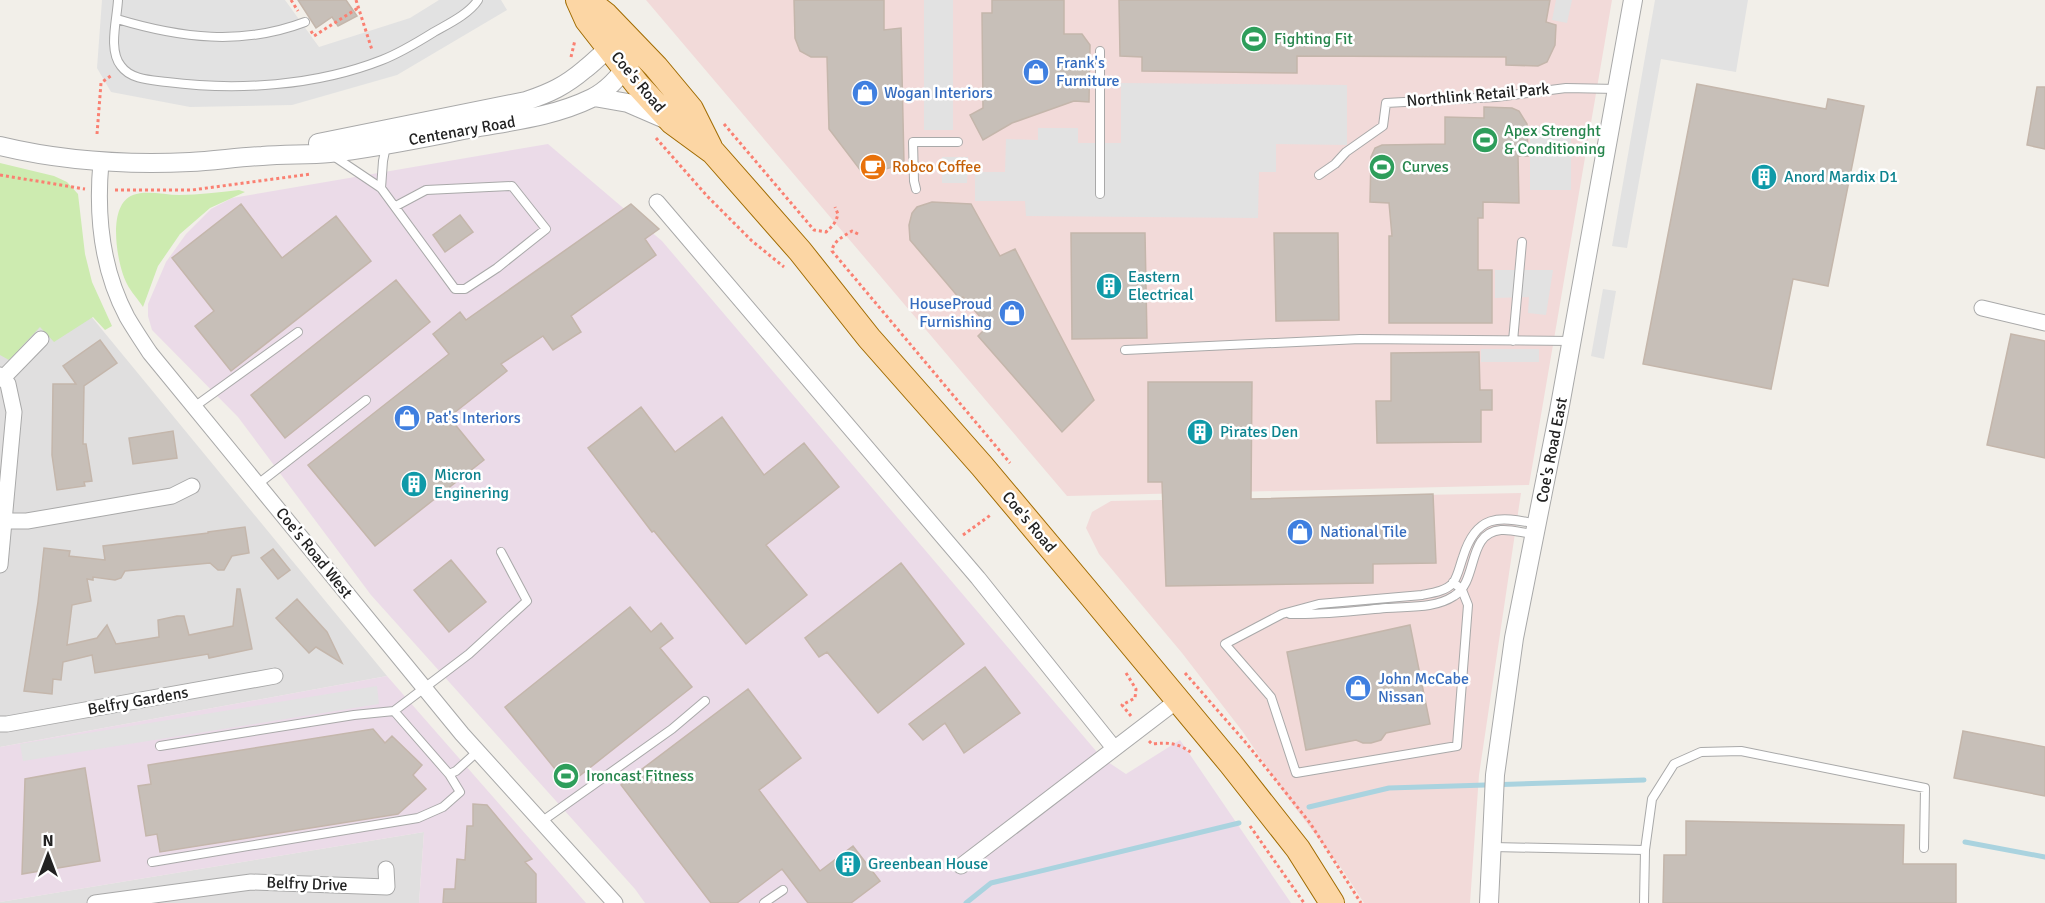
<svg xmlns="http://www.w3.org/2000/svg" width="2045" height="903" viewBox="0 0 2045 903" font-family="Signika,sans-serif">
  <style>
    .residential { fill: #e0dfdf }
    .commercial { fill: #f2dad9 }
    .industrial { fill: #ebdbe8 }
    .grass { fill: #cdebb0 }
    .parking { fill: #e2e2e2 }
    .lines { fill: none; stroke-linecap: round; stroke-linejoin: round }
    .stream { stroke: #aad3df; stroke-width: 5 }
    .building { fill: #c7bfb8; stroke: #c4b6ab; stroke-width: 1.5 }
    .service-casing { stroke: #a9a9a9; stroke-width: 10 }
    .minor-casing { stroke: #a9a9a9; stroke-width: 17 }
    .tertiary-casing { stroke: #a9a9a9; stroke-width: 20 }
    .primary-casing { stroke: #a06b00; stroke-width: 26 }
    .path { stroke: #fa8072; stroke-width: 3; stroke-dasharray: 3 3; stroke-linecap: butt }
    .service { stroke: #fff; stroke-width: 8 }
    .minor { stroke: #fff; stroke-width: 15 }
    .tertiary { stroke: #fff; stroke-width: 18 }
    .primary { stroke: #fcd6a4; stroke-width: 24 }
    .labels { text-anchor: middle; dominant-baseline: central; stroke-width: 5; stroke-linejoin: round; paint-order: stroke }
    .leisure-label { font-size: 16px; fill: #27864d; stroke: #fff; text-anchor: start }
    .shop-label { font-size: 16px; fill: #366cbe; stroke: #fff; text-anchor: start }
    .street-label { font-size: 16px; fill: #222; stroke: #fff }
    .food-label { font-size: 16px; fill: #c56008; stroke: #fff; text-anchor: start }
    .culture-label { font-size: 16px; fill: #0d838f; stroke: #fff; text-anchor: start }
  </style>
  <rect width="100%" height="100%" fill="#f2efe9"/>
  <!-- residential -->
  <path class="residential" d="M0 200 90 315 387 676 0 747Z
    M424 832 419 903H0V902Z"/>
  <!-- commercial -->
  <path class="commercial" d="M646 0H1612L1529 485 1067 496Z
    M1521 493 1479 775 1470 903H1364L1344 872 1287 797 1243 732 1182 653 1099 554 1086 528 1092 512 1111 501Z"/>
  <!-- industrial -->
  <path class="industrial" d="M548 144 662 241 1102 758 1126 774 1180 740 1291 903H645L635 889 371 595 238 417 152 330 148 316V304L166 262 186 234 211 209 232 198Z
    M387 676 586 903H419L424 832 0 902V747Z"/>
  <!-- grass -->
  <path class="grass" d="M0 163 54 176 67 182 78 194 85 254 92 282 112 326 105 330 93 317 54 342 40 327 9 360 0 355Z
    M239 190 245 192 210 208 180 234 158 266 143 307C138 299 131 292 127 284 117 265 106 205 133 195 146 190 165 195 179 195 199 195 219 192 239 190Z"/>
  <!-- parking -->
  <path class="parking" d="M102 0H285L319 47 410 18 439 0H501L507 10 397 75 292 105 190 107 111 92 97 68Z
    M924 0H953V130H924Z
    M1556 0H1572L1567 23 1552 20Z
    M1655 0H1748L1736 72 1661 59 1627 248 1612 246Z
    M1121 83 1347 85V145L1276 144V172H1259L1258 218 1026 216 1025 201H975V172H1005L1006 139 1038 140V128H1078V143H1121Z
    M1530 126H1571V190H1530Z
    M942 157H968L967 183H942Z
    M1495 270H1553L1546 315 1528 313 1529 297 1495 298Z
    M1603 289 1616 291 1604 359 1591 356Z
    M1481 349H1539V362H1481Z
    M377 686 379 704 23 761 20 744Z"/>
  <g class="lines">
    <!-- stream -->
    <path class="stream" d="M1309 807 1389 788 1644 780
      M1965 842 2045 857
      M966 903 991 883 1239 823"/>
  </g>
  <!-- building -->
  <path class="building" d="M298 0H346L357 16 338 26 332 17 316 28Z
    M794 0H884V30L901 28 904 164 864 175 829 129 827 57H811L800 51 795 38Z
    M992 0H1064V34H1082L1090 45 1089 102 1074 101 1012 123 983 140 970 115 983 108 982 13H992Z
    M1119 0H1550L1546 22 1556 25 1555 45 1547 62 1538 66 1506 65V57L1297 56V73L1142 71V57L1120 56Z
    M1697 84 1826 109 1828 99 1864 106 1828 286 1793 279 1771 389 1643 364Z
    M2037 87H2045V149L2027 145Z
    M1484 107 1512 108 1519 111 1527 124 1528 156H1518L1519 203 1483 202V218H1478V270H1492V323H1389V236H1392L1389 203 1370 202 1371 157 1375 148 1382 145 1445 144V117L1484 118Z
    M932 202 971 204 1000 256 1015 249 1094 400 1062 432 978 336 988 326 963 297 960 299 910 240 909 225 912 213 917 207Z
    M241 204 282 258 336 216 371 261 231 371 195 326 214 311 172 258Z
    M631 204 659 229 645 239 656 255 571 316 581 332 553 350 543 336 501 364 507 371 449 417 484 460 375 546 308 465 449 354 433 334 460 312 466 320Z
    M460 215 473 232 445 252 433 235Z
    M1071 233H1145L1147 338 1072 339Z
    M1274 233H1338L1339 320 1276 321Z
    M396 280 430 322 285 438 251 395Z
    M2011 334 2045 341V458L1987 445Z
    M100 340 117 363 84 386 83 444H86L92 481 84 482 85 486 57 490 52 455 53 384H76L63 366Z
    M1479 352 1480 390H1492V410H1481V442L1377 443 1376 401H1391V353Z
    M1148 382H1252L1251 499 1433 494 1436 563 1373 564V583L1166 586 1162 482H1148Z
    M641 407 675 452 722 417 764 475 804 443 839 487 766 545 807 595 746 644 654 531 652 532 588 448Z
    M173 431 177 458 133 464 129 438Z
    M245 527 249 553 232 556 224 570H218L210 563 125 571 121 578 115 580 93 577V580L87 579 91 601 72 605 67 645 97 638 107 625 116 644 159 637 158 620 177 616H184L189 635 233 626 237 589H240L252 649 209 658 208 654 95 673 92 655 63 662 61 680 53 679 52 694 24 691 38 602 44 548 70 551 69 556 105 560 103 546 208 533V532Z
    M273 549 290 570 278 579 261 558Z
    M451 560 486 602 449 632 414 590Z
    M901 563 964 644 878 713 827 652 819 657 805 638Z
    M297 599 327 632 342 663 316 647 309 653 276 618Z
    M630 607 651 632 661 623 673 638 660 648 692 687 568 785 505 707Z
    M1410 625 1430 724 1386 733 1381 740 1371 743H1363L1356 740 1306 750 1287 652Z
    M985 667 1020 713 964 753 945 723 923 740 909 724Z
    M748 689 801 758 759 790 820 871 853 846 880 881 851 903H808L782 869 737 903H711L621 785Z
    M373 729 385 743 392 736 422 765 413 775 426 789 398 814 160 852 157 834 146 836 138 786 151 784 148 765Z
    M1963 731 2045 747V796L1954 778Z
    M85 768 100 861 22 874 25 779Z
    M473 804 487 805 532 859 525 862 536 874V903H443L444 889H455L457 859 465 860 467 826H473Z
    M1686 821 1904 825 1903 864H1956V903H1663L1664 855H1686Z"/>
  <g class="lines">
    <defs>
      <path id="service" d="M118 0C117 20 108 50 121 66 131 80 152 80 167 82 237 91 316 86 382 60 400 53 418 42 434 32 448 24 469 14 478 0
        M117 19C180 38 242 46 305 22
        M332 155 381 188 455 289H465L497 268 546 229 512 186 426 190 396 206
        M1319 175 1335 164 1346 152 1383 126 1386 103 1496 97 1566 88 1617 89
        M381 188 383 161 386 146
        M916 189 914 181 913 142H958
        M1100 194V51
        M1513 341 1522 242
        M1125 350 1360 339 1572 341
        M194 407 298 332
        M258 484 366 400
        M1453 582 1462 590 1468 605 1457 746 1296 773 1271 697 1225 644 1282 614 1319 604 1422 595C1432 593 1446 591 1453 583 1458 576 1460 565 1463 557 1476 515 1498 515 1536 524
        M1290 614C1323 615 1354 611 1386 608 1409 606 1434 609 1454 596 1479 581 1466 533 1501 530 1511 529 1523 533 1533 534
        M394 711 449 774 456 771 478 751
        M160 746 354 715 394 711 469 654 527 601 501 552
        M541 822 672 729 705 701
        M1493 847 1645 850 1652 799 1674 764 1701 752 1741 751 1925 788 1924 848
        M152 862 418 818 443 807 460 792 449 774
        M764 903 783 890
        M1644 903 1645 850"/>
      <path id="minor" d="M101 162C96 216 101 268 127 317 134 329 142 341 150 353L462 734 615 903
        M657 202 978 578 1114 748
        M1982 308 2045 323
        M0 375 8 384 14 412 0 565
        M4 377 41 339
        M4 521H27L172 496 192 486
        M0 724H7L275 676
        M961 866 1178 700
        M95 903 251 882 387 887 386 869"/>
      <path id="tertiary" d="M594 97 628 103 665 119
        M318 143 526 101C550 93 565 86 585 69 597 60 605 49 619 42
        M0 146C62 161 126 165 190 162 214 161 238 157 262 156 285 154 308 155 330 153 377 148 423 138 469 129 511 121 553 117 592 98 608 90 621 75 631 60
        M1489 903 1495 775 1514 638 1559 411 1633 0"/>
      <path id="primary" d="M578 0 587 20 637 84 672 122 713 152 800 251 869 338 982 466 1092 597 1231 764 1298 849 1332 903
        M587 0 606 15 656 67 691 109 710 147"/>
    </defs>
    <!-- service casing -->
    <use href="#service" class="service-casing"/>
    <!-- minor casing -->
    <use href="#minor" class="minor-casing"/>
    <!-- tertiary casing -->
    <use href="#tertiary" class="tertiary-casing"/>
    <!-- primary casing -->
    <use href="#primary" class="primary-casing"/>
    <!-- path -->
    <path class="path" d="M291 0 298 11
      M356 0 372 50
      M311 31 314 36 358 8
      M571 57 575 40
      M724 124 814 230 826 232C833 226 836 222 838 214L835 207
      M97 134 101 83 112 75
      M656 138 707 196 752 241 784 267
      M0 175 85 189
      M115 190H192L311 174
      M858 234 852 231C844 236 833 241 832 251L1010 463
      M963 535 992 514
      M1126 673 1136 689 1135 698 1122 705 1131 716
      M1185 673 1247 744 1310 823 1361 903
      M1149 741 1152 744C1169 742 1178 743 1192 753
      M1250 826 1304 903"/>
    <!-- service -->
    <use href="#service" class="service"/>
    <!-- minor -->
    <use href="#minor" class="minor"/>
    <!-- tertiary -->
    <use href="#tertiary" class="tertiary"/>
    <!-- primary -->
    <use href="#primary" class="primary"/>
  </g>
  <!-- icons -->
  <defs>
    <symbol id="stadium-disc" viewBox="-11 -11 22 22"><circle r="9.5" fill="#2e9e5b" stroke="#fff"/><path d="M0-5a6.5 5 0 1 0 0 10a6.5 5 0 1 0 0-10ZM-3.5-1.8h7v3.6h-7Z" fill="#fff"/></symbol>
    <symbol id="shop-disc" viewBox="-11 -11 22 22"><circle r="9.5" fill="#3f7fe0" stroke="#fff"/><path d="M-5-2.5h2.3a2.7 3.5 0 0 1 5.4 0H5L5.5 6h-11ZM-1.5-2.5h3a1.5 2.3 0 0 0-3 0Z" fill="#fff"/></symbol>
    <symbol id="cafe-disc" viewBox="-11 -11 22 22"><circle r="9.5" fill="#e8710a" stroke="#fff"/><path d="M-5.5-4.5H6V0H3Q3 3.5 0 3.5H-2.5Q-5.5 3.5-5.5 0ZM3-3.2v2h1.7v-2ZM-6 4.5H4V6H-6Z" fill="#fff"/></symbol>
    <symbol id="building-disc" viewBox="-11 -11 22 22"><circle r="9.5" fill="#0f9aa8" stroke="#fff"/><path d="M-4-6H4V6H1V3H-1V6H-4ZM-2.5-4.3h1.7v1.8h-1.7ZM.8-4.3h1.7v1.8H.8ZM-2.5-1h1.7V.8h-1.7ZM.8-1h1.7V.8H.8Z" fill="#fff"/></symbol>
  </defs>
  <g fill-rule="evenodd">
    <use href="#stadium-disc" x="1239" y="24" width="30" height="30"/>
    <use href="#shop-disc" x="1021" y="57" width="30" height="30"/>
    <use href="#shop-disc" x="850" y="78" width="30" height="30"/>
    <use href="#stadium-disc" x="1470" y="125" width="30" height="30"/>
    <use href="#cafe-disc" x="858" y="152" width="30" height="30"/>
    <use href="#stadium-disc" x="1367" y="152" width="30" height="30"/>
    <use href="#building-disc" x="1749" y="162" width="30" height="30"/>
    <use href="#building-disc" x="1094" y="271" width="30" height="30"/>
    <use href="#shop-disc" x="997" y="298" width="30" height="30"/>
    <use href="#shop-disc" x="392" y="403" width="30" height="30"/>
    <use href="#building-disc" x="1185" y="417" width="30" height="30"/>
    <use href="#building-disc" x="399" y="469" width="30" height="30"/>
    <use href="#shop-disc" x="1285" y="517" width="30" height="30"/>
    <use href="#shop-disc" x="1343" y="673" width="30" height="30"/>
    <use href="#stadium-disc" x="551" y="761" width="30" height="30"/>
    <use href="#building-disc" x="833" y="849" width="30" height="30"/>
  </g>
  <g class="labels">
    <!-- leisure labels -->
    <g class="leisure-label">
      <text x="1274" y="39">Fighting Fit</text>
      <text x="1504" y="131">Apex Strenght<tspan x="1504" dy="18">&amp; Conditioning</tspan></text>
      <text x="1402" y="167">Curves</text>
      <text x="586" y="776">Ironcast Fitness</text>
    </g>
    <!-- shop labels -->
    <g class="shop-label">
      <text x="1056" y="63">Frank's<tspan x="1056" dy="18">Furniture</tspan></text>
      <text x="884" y="93">Wogan Interiors</text>
      <text x="992" y="304" text-anchor="end">HouseProud<tspan x="992" dy="18">Furnishing</tspan></text>
      <text x="426" y="418">Pat's Interiors</text>
      <text x="1320" y="532">National Tile</text>
      <text x="1378" y="679">John McCabe<tspan x="1378" dy="18">Nissan</tspan></text>
    </g>
    <!-- street labels -->
    <g class="street-label">
      <text transform="translate(638 82) rotate(50)">Coe's Road</text>
      <text transform="translate(1478 95) rotate(-5)">Northlink Retail Park</text>
      <text transform="translate(462 131) rotate(-10)">Centenary Road</text>
      <text transform="translate(1552 450) rotate(-79)">Coe's Road East</text>
      <text transform="translate(1029 522) rotate(50)">Coe's Road</text>
      <text transform="translate(314 553) rotate(51)">Coe's Road West</text>
      <text transform="translate(138 701) rotate(-10)">Belfry Gardens</text>
      <text transform="translate(307 884) rotate(2)">Belfry Drive</text>
    </g>
    <!-- food labels -->
    <g class="food-label">
      <text x="892" y="167">Robco Coffee</text>
    </g>
    <!-- culture labels -->
    <g class="culture-label">
      <text x="1784" y="177">Anord Mardix D1</text>
      <text x="1128" y="277">Eastern<tspan x="1128" dy="18">Electrical</tspan></text>
      <text x="1220" y="432">Pirates Den</text>
      <text x="434" y="475">Micron<tspan x="434" dy="18">Enginering</tspan></text>
      <text x="868" y="864">Greenbean House</text>
    </g>
  </g>
  <!-- north arrow -->
  <g transform="translate(48 855)" stroke="#ffffff" stroke-width="4.5" paint-order="stroke">
  <path d="M0-4.5L10 22L0 15L-10 22Z" fill="#222222"/>
  <text y="-9" font-size="16" font-weight="bold" text-anchor="middle" fill="#222222">N</text>
  </g>
</svg>
